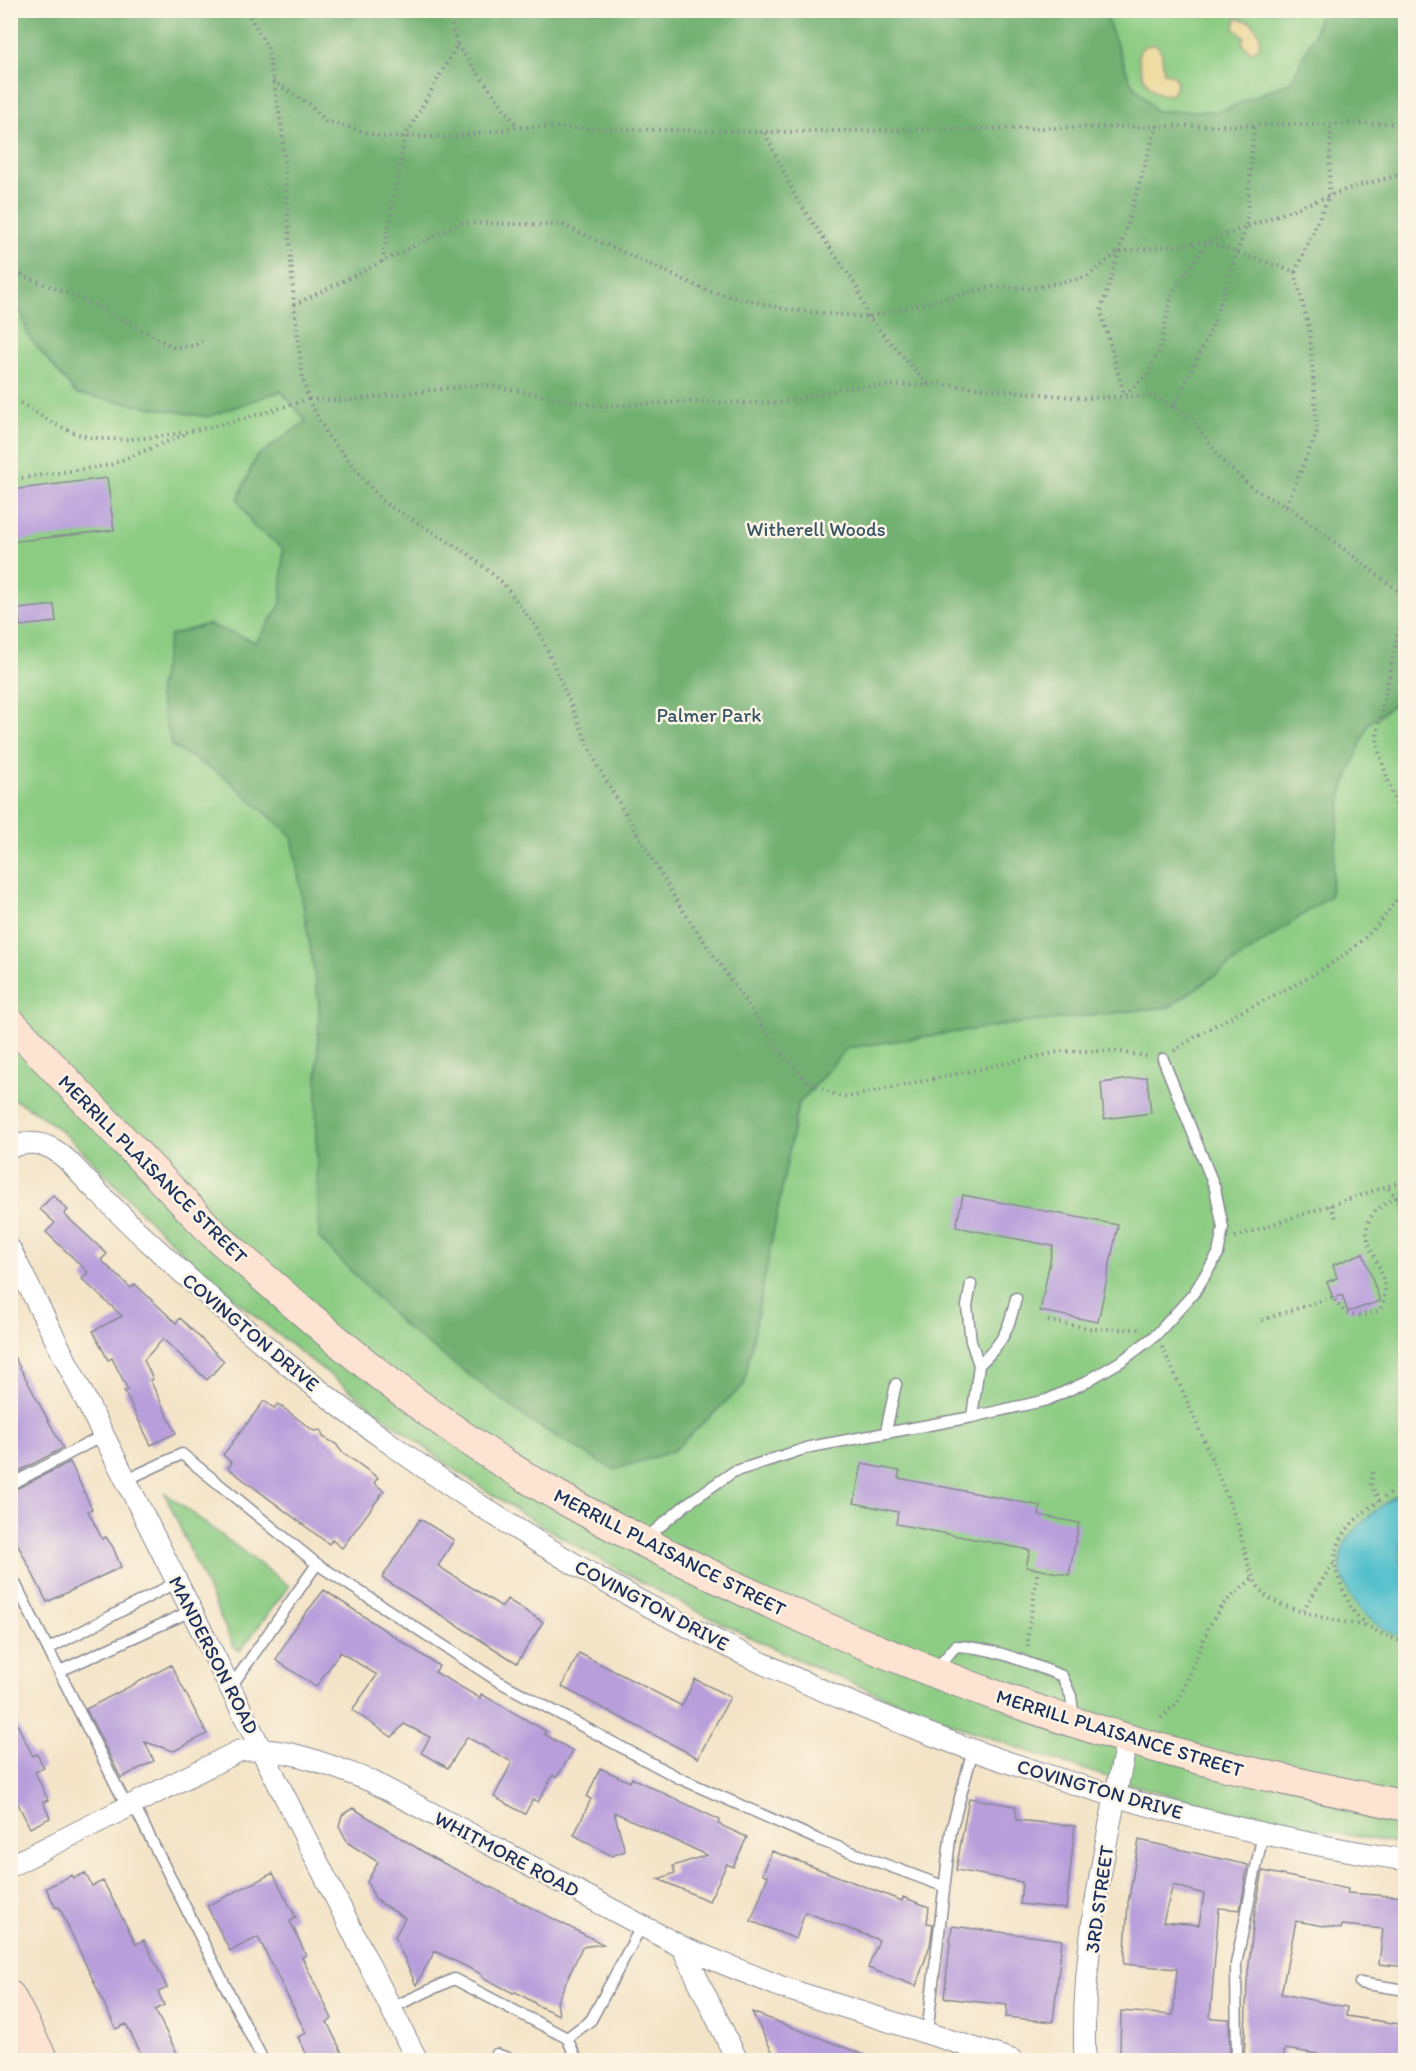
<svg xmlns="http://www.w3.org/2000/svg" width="1416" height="2071" viewBox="0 0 1416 2071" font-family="Itim,sans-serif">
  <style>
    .green { fill: #8ccc83; stroke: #547e70; stroke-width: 1.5 }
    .forest { fill: #71b071; stroke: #467068; stroke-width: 1.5 }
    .sand { fill: #eeda9e; stroke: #84847e; stroke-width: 1.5 }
    .water { fill: #53c0cc; stroke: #377895; stroke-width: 1.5 }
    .building { fill: #b89edb; fill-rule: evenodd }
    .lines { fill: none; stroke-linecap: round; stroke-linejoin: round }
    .lane-casing { stroke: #888a92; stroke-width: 13 }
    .street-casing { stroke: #888a92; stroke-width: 23 }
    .secondary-casing { stroke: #888a92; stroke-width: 32 }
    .path { stroke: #888a92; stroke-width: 4; stroke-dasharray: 1.5 4.5; stroke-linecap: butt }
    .lane { stroke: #fff; stroke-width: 10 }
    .street { stroke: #fff; stroke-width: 21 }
    .secondary { stroke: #fde3d1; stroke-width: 30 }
    .labels { text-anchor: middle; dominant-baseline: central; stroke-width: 5; stroke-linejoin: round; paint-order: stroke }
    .park-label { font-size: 20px; fill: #375667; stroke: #fcf5e5 }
    .street-label { font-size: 20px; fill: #1b2f5e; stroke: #fcf5e5 }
  </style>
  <rect width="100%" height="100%" fill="#fcf5e5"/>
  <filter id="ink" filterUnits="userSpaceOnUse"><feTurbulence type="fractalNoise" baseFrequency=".0167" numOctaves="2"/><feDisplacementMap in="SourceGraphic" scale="12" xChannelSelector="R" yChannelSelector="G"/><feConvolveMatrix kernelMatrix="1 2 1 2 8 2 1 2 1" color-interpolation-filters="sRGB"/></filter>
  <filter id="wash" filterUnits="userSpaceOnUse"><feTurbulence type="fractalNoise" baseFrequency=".008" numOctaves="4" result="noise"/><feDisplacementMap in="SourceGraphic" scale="24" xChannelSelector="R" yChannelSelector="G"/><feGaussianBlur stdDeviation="1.35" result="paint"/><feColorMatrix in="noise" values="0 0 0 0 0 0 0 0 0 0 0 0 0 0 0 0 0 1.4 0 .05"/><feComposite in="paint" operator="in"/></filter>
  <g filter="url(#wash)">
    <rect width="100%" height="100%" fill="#f4e4c7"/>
    <!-- green -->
    <path class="green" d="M11 11H1405V1844C1178 1812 959 1736 752 1638 648 1588 544 1532 450 1466 406 1434 364 1401 321 1368 263 1324 207 1277 155 1226 110 1183 69 1125 11 1098Z
      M164 1492 289 1586 240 1651 234 1647Z"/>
    <!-- forest -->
    <path class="forest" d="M10 11H1104L1131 82 1156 111H1221L1291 81 1314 35 1320 11H1405V696L1368 724 1342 793 1330 896 1169 1007 1013 1024 847 1048 798 1105 744 1385 673 1451 614 1470 532 1422 405 1327 319 1238 316 1132 319 1004 292 836 225 777 172 746 158 693 170 635 208 624 256 642 281 604 283 548 254 527 238 499 256 457 306 421 281 391 207 417 76 394 28 336 11 276Z"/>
    <!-- sand -->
    <path class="sand" d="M1236 18 1251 22 1260 34 1259 47 1251 52 1242 43 1244 37 1234 28Z
      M1155 44C1165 51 1161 61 1164 72L1174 76 1177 83 1172 94C1150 100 1135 68 1140 50L1146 46Z"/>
    <!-- water -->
    <path class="water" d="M1405 1490V1537L1400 1542 1401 1566 1405 1569V1638C1372 1629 1337 1593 1341 1555 1344 1532 1386 1501 1405 1490Z"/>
    <g id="blocks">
      <!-- building -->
      <path class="building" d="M107 478 114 530 10 542V490Z
        M54 605 56 622 20 626 18 609Z
        M1147 1077 1151 1113 1104 1119 1101 1083Z
        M53 1195 68 1210 64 1214 107 1254 101 1260 131 1288 135 1284 176 1323 180 1318 224 1361 207 1380 163 1339 144 1360 153 1379 150 1380 176 1433 151 1445 124 1391 128 1390 112 1358 108 1360 93 1331 122 1316 82 1279 88 1272 46 1232 55 1223 40 1209Z
        M963 1195 1118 1225 1098 1322 1040 1311 1053 1246 956 1227Z
        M1363 1253 1380 1301 1348 1312 1342 1295 1333 1298 1327 1282 1337 1278 1333 1265Z
        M10 1349 63 1448 10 1476Z
        M264 1401 274 1408 278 1404 314 1431 321 1430 323 1437 336 1444 341 1451 378 1478 374 1483 384 1491 342 1548 332 1540 329 1544 228 1468 232 1463 223 1455Z
        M70 1462 92 1509 88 1511 102 1539 106 1537 113 1547 121 1567 47 1602 10 1529V1492Z
        M862 1464 900 1471 898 1478 1041 1506 1039 1515 1079 1523 1069 1575 1026 1567 1030 1550 896 1524 898 1512 854 1503Z
        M420 1519 454 1540 438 1566 502 1607 507 1599 543 1622 517 1663 382 1578Z
        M324 1590 439 1666 435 1672 480 1698 481 1694 546 1731 544 1734 573 1751 557 1777 553 1775 538 1802 533 1799 525 1814 494 1797 512 1762 467 1737 448 1768 421 1753 430 1737 404 1724 392 1737 352 1710 377 1675 340 1652 316 1687 276 1660 294 1628Z
        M579 1653 682 1706 695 1679 730 1697 698 1758 562 1687Z
        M171 1665 207 1734 174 1751 145 1742 154 1761 121 1778 86 1709Z
        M10 1710 33 1756 37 1754 44 1768 35 1772 48 1800 43 1802 50 1818 30 1828 18 1804 15 1805 10 1797Z
        M600 1768 630 1782 632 1778 720 1820 718 1824 747 1837 733 1867 727 1864 709 1901 658 1879 675 1873 673 1866 707 1855 614 1812 625 1851 612 1856 574 1835 591 1799 587 1797Z
        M969 1798 1015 1806 1017 1820 1075 1826 1066 1909 1020 1904 1022 1882 956 1870Z
        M353 1808 433 1858 603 1944 582 1947 557 2002 559 2015 536 2005 535 2003 516 1992 513 1993 482 1977 481 1974 435 1951 416 1985 395 1937 405 1918 376 1900 367 1882 378 1862 348 1843 339 1826 342 1815Z
        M1139 1840 1248 1865 1240 1910 1219 1908 1210 2018 1229 2019 1230 2061H1160L1120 2051 1121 2011 1173 2015 1177 1969 1124 1964 1128 1903ZM1173 1885 1204 1894 1199 1925 1163 1922Z
        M772 1851 902 1901 903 1897 929 1907 927 1923 933 1924 930 1945 916 1986 868 1968 879 1940 805 1912 796 1939 751 1921 768 1876 763 1874Z
        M1263 1871 1348 1889 1347 1893 1406 1897V1967L1379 1964 1383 1929 1342 1925 1341 1929 1296 1921 1281 1994 1347 2007 1346 2016 1406 2025V2061H1317L1318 2054 1285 2049 1282 2061H1244L1247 1982 1255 1911Z
        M85 1873 92 1886 103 1881 136 1944 144 1940 167 1988 158 1992 164 2005 155 2010 181 2061H145L126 2024 116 2029 59 1907 56 1908 46 1888 72 1875 74 1878Z
        M273 1873 296 1918 290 1921 306 1955 302 1957 332 2019 327 2022 346 2061H310L298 2037 306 2033 258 1937 230 1951 207 1906Z
        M952 1926 1062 1940 1053 2022 1006 2017 1007 2005 944 1998Z
        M752 2012 875 2059V2061H777Z"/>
    </g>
  </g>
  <g filter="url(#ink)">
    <use href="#blocks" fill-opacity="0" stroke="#888a92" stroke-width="1.5"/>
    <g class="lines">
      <defs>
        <path id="lane" d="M971 1284 967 1306 971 1341 979 1365 972 1417
          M979 1365C1003 1342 1009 1330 1016 1298
          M886 1431 896 1384
          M126 1480 182 1454 317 1564
          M10 1485 104 1435
          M645 1539 688 1503 733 1472 810 1447 972 1417 1047 1400 1082 1384 1123 1360 1156 1335 1194 1293 1218 1254 1223 1228 1215 1188 1163 1059
          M10 1573 128 1809
          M48 1649 177 1582
          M935 1670 956 1646C993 1647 1028 1663 1062 1676L1071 1696 1074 1719
          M60 1671 191 1611
          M230 1688 317 1564 498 1681 679 1778 819 1840 943 1886
          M134 1806 263 2060
          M1360 1983 1406 1990
          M391 2008 454 1979 567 2038 577 2060
          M927 2034 951 1831 973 1750
          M567 2038 591 2020 642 1925
          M493 2060 496 2054 513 2060
          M1237 2060 1236 1964 1263 1833"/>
        <path id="street" d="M10 1148C26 1141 42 1142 56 1151 67 1158 76 1169 85 1179 106 1200 126 1221 148 1241 224 1312 303 1381 388 1442 687 1659 1041 1804 1406 1860
          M10 1249 417 2060
          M10 1866 239 1751C283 1744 330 1766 371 1781L682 1947 784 1988 1012 2060
          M682 1947 737 2060
          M1085 2060C1080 1952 1106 1844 1127 1739"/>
        <path id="secondary" d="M10 1022 214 1234C296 1306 379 1380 470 1441 549 1495 626 1534 711 1575 845 1640 982 1695 1124 1738 1217 1766 1311 1786 1406 1806
          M10 1996 43 2060"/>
      </defs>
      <!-- lane casing -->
      <use href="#lane" class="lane-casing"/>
      <!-- street casing -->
      <use href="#street" class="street-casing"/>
      <!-- secondary casing -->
      <use href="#secondary" class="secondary-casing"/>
      <!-- path -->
      <path class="path" d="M457 45 518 127
        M273 81 309 104 326 121 382 137H454L518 127 765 132 1406 123
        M1157 125 1101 311 1124 395 1145 378 1159 353 1172 293 1207 242 1347 189 1406 173
        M765 133 796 198 857 287 868 317 927 384
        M382 262 405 137 457 45 447 10
        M10 270 98 306 173 347 194 346 202 341
        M1295 272 1329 196 1331 123
        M294 305 461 223 563 225 708 291 790 310 868 317 993 287 1033 288 1087 277 1118 252 1207 242 1295 272 1310 333 1317 432 1286 506
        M10 397C31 408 52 425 75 433 131 454 251 418 308 399L303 379 294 305 282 129 267 46 246 10
        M308 399 328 436 383 502 467 553 502 582 538 629 598 767 681 908 781 1053 806 1080 835 1095 849 1097 1063 1051H1115L1151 1057
        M309 399 344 401 482 384 598 406 683 402 778 403 850 387 941 384 1082 398 1153 396 1190 416 1221 459 1253 489 1293 510 1402 594 1401 619 1377 734 1378 749 1406 836
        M1173 408 1210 332 1246 227 1254 123
        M10 480 110 465 188 433
        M1174 1051C1230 1010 1309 987 1360 942 1379 926 1392 906 1406 885
        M1406 1191 1396 1197 1406 1203
        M1330 1205 1336 1218
        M1235 1237 1406 1180
        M1262 1320 1333 1297C1346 1320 1356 1317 1379 1311 1401 1271 1350 1246 1373 1214 1378 1207 1389 1202 1396 1197L1386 1186
        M1048 1321 1094 1329H1140
        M1162 1347C1189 1402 1213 1462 1236 1519 1245 1544 1246 1576 1265 1595 1281 1610 1342 1622 1365 1626
        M1373 1472 1371 1484 1379 1501
        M1406 1485C1379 1500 1336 1525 1335 1561 1335 1571 1340 1583 1344 1592 1357 1625 1374 1632 1406 1643
        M1303 1610 1335 1560
        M1028 1647V1634L1038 1569
        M1161 1718 1178 1702 1209 1627 1222 1605 1253 1578"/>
      <!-- lane -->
      <use href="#lane" class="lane"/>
      <!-- street -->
      <use href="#street" class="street"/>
      <!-- secondary -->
      <use href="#secondary" class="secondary"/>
    </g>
  </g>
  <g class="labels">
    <!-- park labels -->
    <g class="park-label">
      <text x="816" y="529">Witherell Woods</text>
      <text x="709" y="715">Palmer Park</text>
    </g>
    <!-- street labels -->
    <g class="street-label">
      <text transform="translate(153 1169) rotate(45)">MERRILL PLAISANCE STREET</text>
      <text transform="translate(251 1332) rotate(40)">COVINGTON DRIVE</text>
      <text transform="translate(670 1552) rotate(27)">MERRILL PLAISANCE STREET</text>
      <text transform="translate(652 1605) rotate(28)">COVINGTON DRIVE</text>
      <text transform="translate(214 1655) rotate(63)">MANDERSON ROAD</text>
      <text transform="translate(1120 1733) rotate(17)">MERRILL PLAISANCE STREET</text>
      <text transform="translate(1100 1789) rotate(16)">COVINGTON DRIVE</text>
      <text transform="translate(507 1854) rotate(28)">WHITMORE ROAD</text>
      <text transform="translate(1099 1899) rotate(-82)">3RD STREET</text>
    </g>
  </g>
  <!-- margin -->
  <rect width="1416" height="2071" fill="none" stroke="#fcf5e5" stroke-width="36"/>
</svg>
